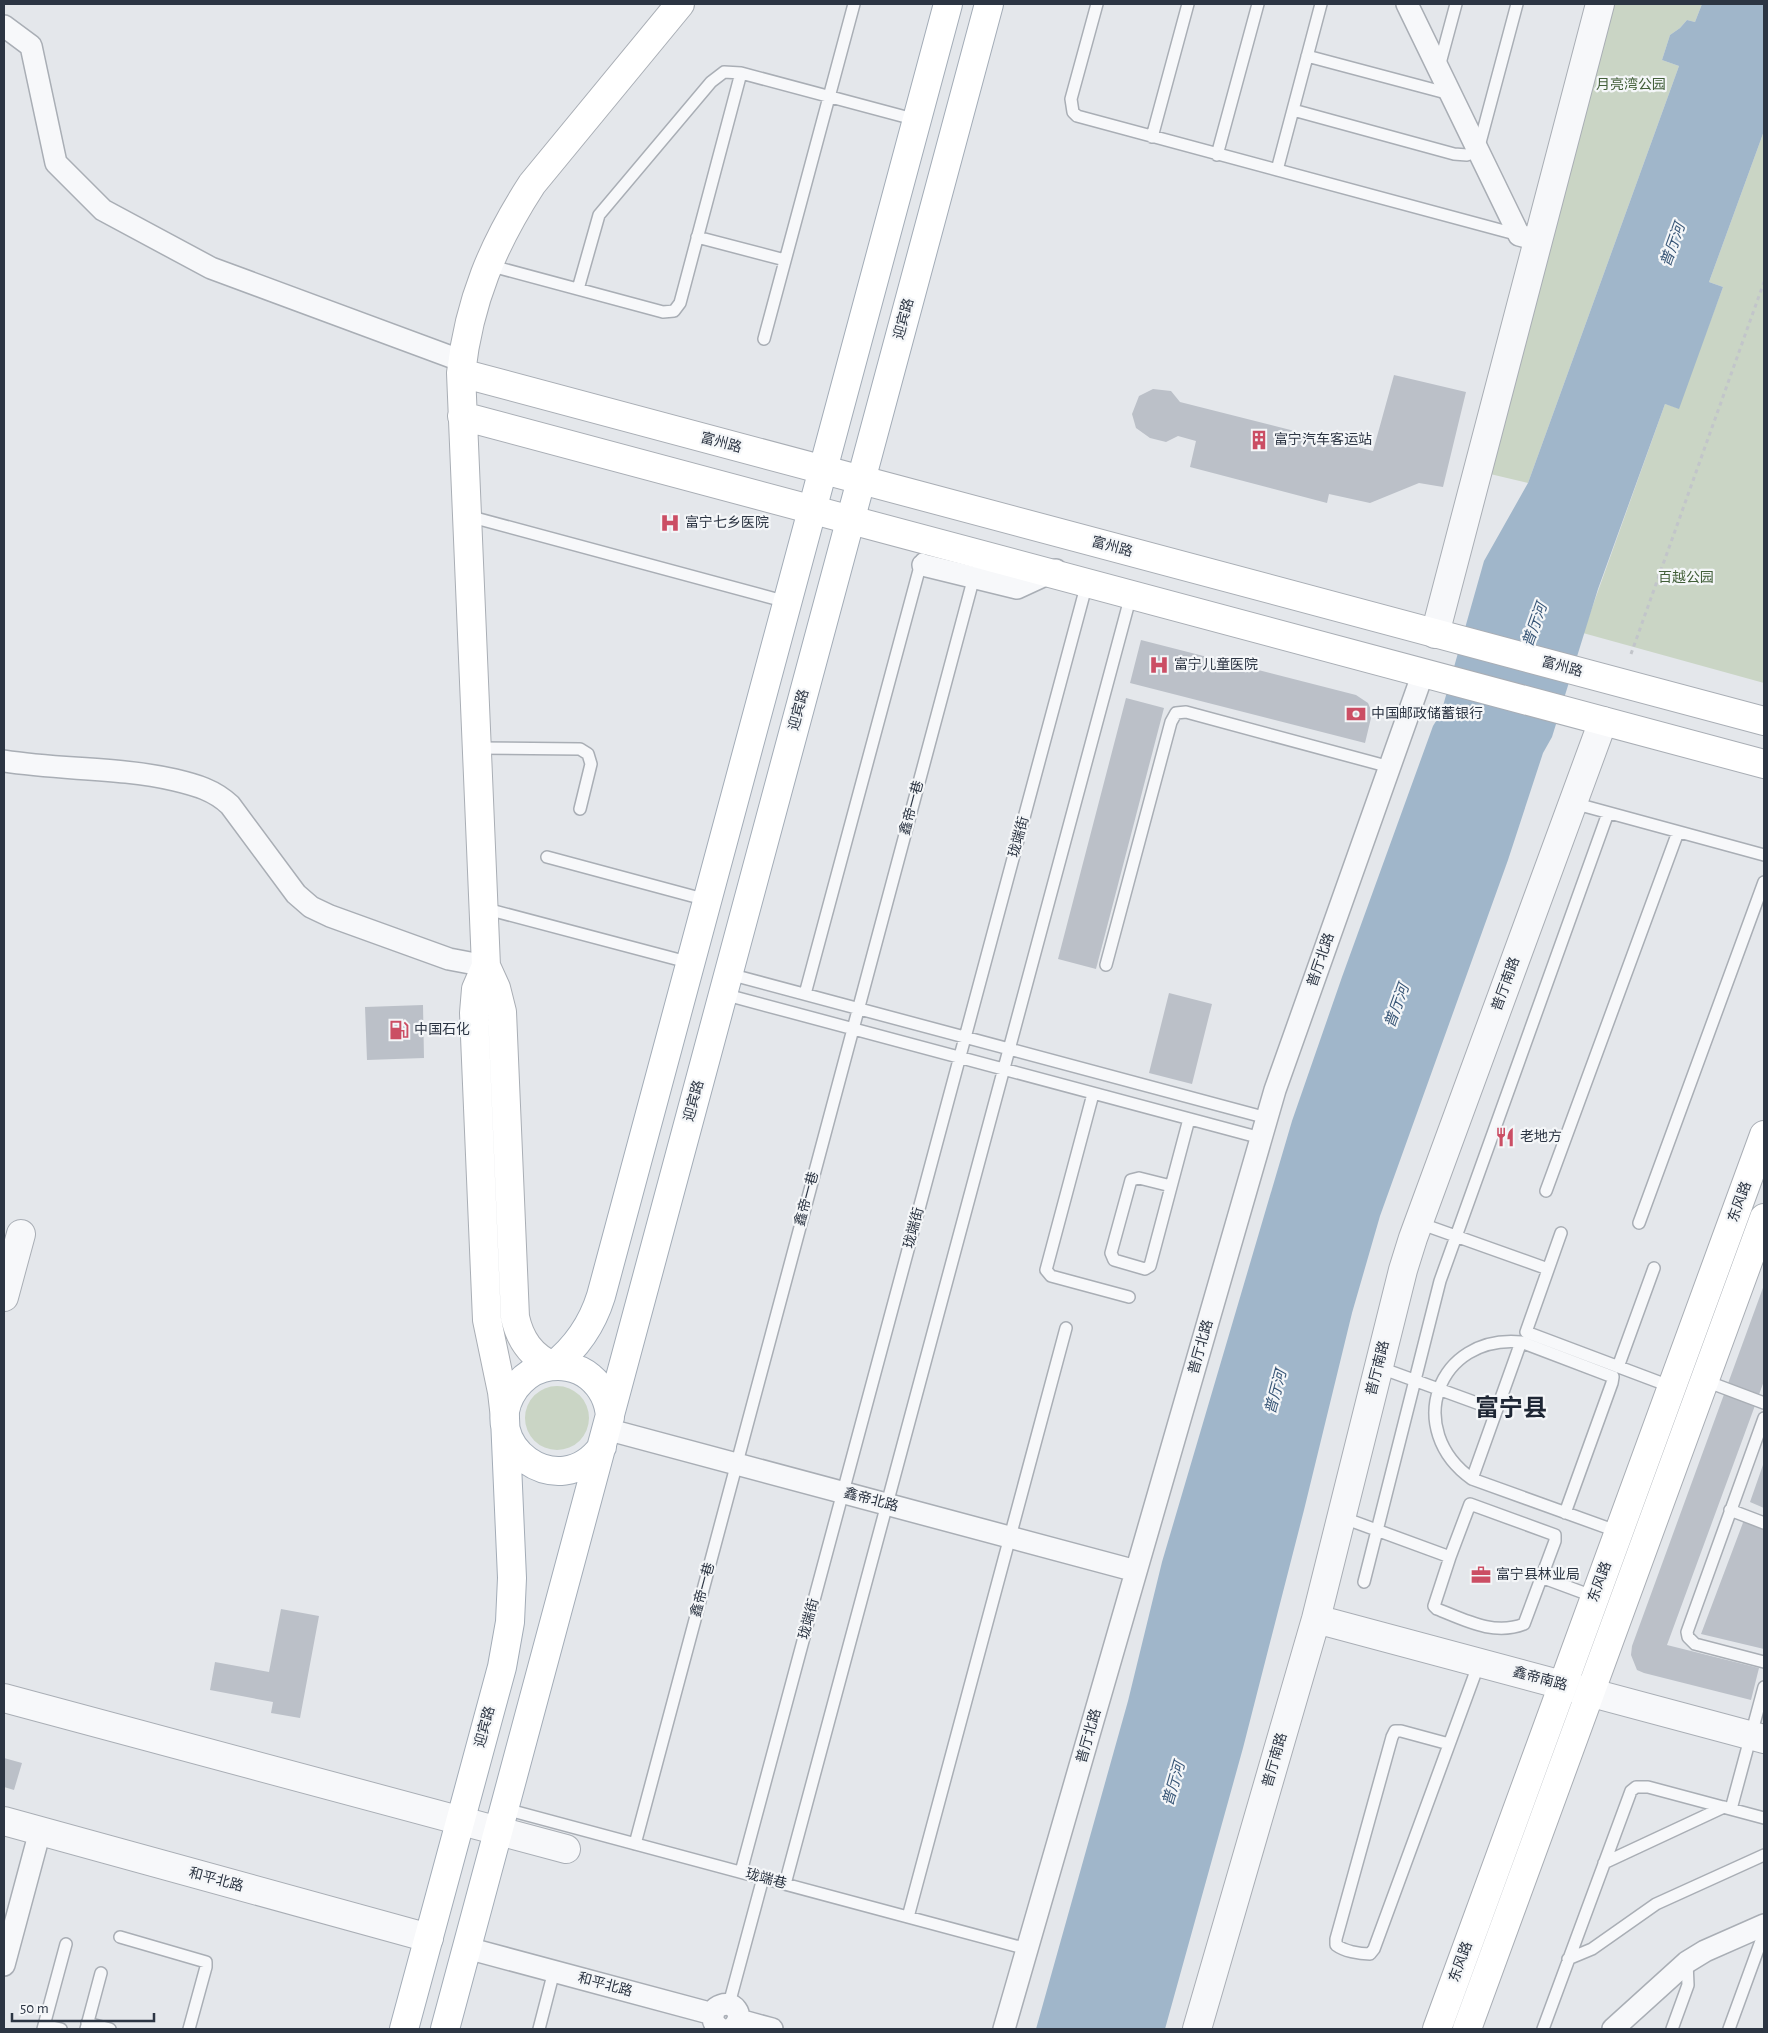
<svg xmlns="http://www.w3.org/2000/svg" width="1768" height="2033" viewBox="0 0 1768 2033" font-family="'Alegreya Sans','Noto Sans SC',sans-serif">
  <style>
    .green { fill: #cad5c5 }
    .water { fill: #a0b6ca }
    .building { fill: #bbc0c8 }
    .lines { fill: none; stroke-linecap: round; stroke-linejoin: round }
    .service-casing { stroke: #a9aeb5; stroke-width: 14 }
    .minor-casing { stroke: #a9aeb5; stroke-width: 24 }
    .tertiary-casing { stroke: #a9aeb5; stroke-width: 30 }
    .secondary-casing { stroke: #a9aeb5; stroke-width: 30 }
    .primary-casing { stroke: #a3acb7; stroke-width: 30 }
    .path { stroke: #c2c5ca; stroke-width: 3; stroke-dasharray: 4 4; stroke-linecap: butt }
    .service { stroke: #f7f8fa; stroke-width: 11 }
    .minor { stroke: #f7f8fa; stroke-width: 21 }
    .tertiary { stroke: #f7f8fa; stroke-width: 28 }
    .secondary { stroke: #fff; stroke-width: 28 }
    .primary { stroke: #fff; stroke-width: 28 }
    .labels { text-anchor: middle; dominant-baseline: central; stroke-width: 4.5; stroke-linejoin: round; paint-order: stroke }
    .park-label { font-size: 14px; fill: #425f39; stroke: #f4f6f8 }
    .street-label { font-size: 14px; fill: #2c3543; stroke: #f4f6f8 }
    .poi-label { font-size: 14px; fill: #2c3543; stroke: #f4f6f8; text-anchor: start }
    .water-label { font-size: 15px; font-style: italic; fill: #375576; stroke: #f4f6f8 }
    .town-label { font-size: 24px; font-weight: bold; fill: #1e2634; stroke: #f4f6f8 }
  </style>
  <rect width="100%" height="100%" fill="#e4e7eb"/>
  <!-- green -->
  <path class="green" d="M1612 4H1702L1695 22 1687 20 1680 28 1670 35 1662 60 1679 66 1528 483 1486 473Z
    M1764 131V683L1583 633 1665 404 1678 408 1723 287 1709 282Z
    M525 1418a32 32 0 1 1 64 0a32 32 0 1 1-64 0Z"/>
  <!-- water -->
  <path class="water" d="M1702 4H1764V131L1709 282 1723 287 1679 409 1665 404 1598 589 1552 737 1543 753 1508 860 1380 1216 1352 1313 1304 1510 1243 1748 1165 2029H1036L1128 1701 1162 1562 1292 1121 1342 977 1433 726 1441 713 1484 561 1528 483 1679 66 1662 60 1670 35 1680 28 1687 20 1695 22Z"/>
  <!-- building -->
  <path class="building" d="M1394 375 1466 392 1443 487 1419 483 1370 503 1329 494 1327 503 1190 467 1196 441 1178 436 1166 442 1150 438 1136 428 1132 414 1139 396 1153 389 1171 391 1180 402 1373 451Z
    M1141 640 1356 695 1368 703 1371 710V718L1365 743 1130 683Z
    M1126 698 1164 708 1096 969 1058 959Z
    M1169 993 1212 1004 1192 1084 1149 1073Z
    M423 1005 424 1058 367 1060 365 1007Z
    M1764 1285V1381L1667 1645 1759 1668 1751 1700 1644 1673 1637 1670 1631 1655 1632 1646Z
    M1764 1462V1508L1750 1502Z
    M1744 1520 1764 1527V1649L1701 1634Z
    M281 1609 319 1616 300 1718 271 1713 273 1702 210 1690 215 1662 269 1672Z
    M4 1758 22 1763 14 1790 4 1787Z"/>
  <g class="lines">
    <defs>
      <path id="service" d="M1097 4 1071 99 1073 112 1077 116 1519 235
        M1307 56 1450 94
        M1439 67 1456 4
        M1293 110 1454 154 1467 155 1478 150 1517 4
        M1152 137 1188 4
        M1217 155 1258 4
        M1277 170 1321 4
        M697 237 785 260
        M488 265 663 312 674 311 680 303 741 73
        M578 289 599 215 711 82 724 72 741 73 917 120
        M764 339 854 4
        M468 516 787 602
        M476 748 580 749 588 754 591 764 580 809
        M1573 803 1764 855
        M547 857 707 900
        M483 908 691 963
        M1106 965 1171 722 1176 713 1186 712 1390 767
        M729 974 1267 1118
        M723 994 1261 1138
        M805 994 922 559
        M1093 1094 1046 1270 1051 1276 1129 1297
        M1171 1186 1139 1178 1131 1180 1111 1253 1114 1260 1145 1269 1150 1266 1189 1119
        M1546 1191 1678 832
        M1419 1223 1548 1269
        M1639 1223 1764 882
        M1561 1233 1526 1332 1672 1387
        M1378 1367 1496 1410
        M1618 1367 1654 1268
        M1703 1380 1764 1403
        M1764 1418 1687 1632 1688 1637 1695 1644 1764 1662
        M1472 1479C1403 1430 1437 1334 1521 1342
        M1470 1504 1555 1535V1541L1524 1624C1494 1636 1465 1620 1437 1609L1434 1606 1450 1557Z
        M1730 1510 1764 1523
        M1565 1513 1612 1383 1613 1377 1521 1342 1472 1479 1619 1532
        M1341 1517 1450 1557
        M1541 1577 1595 1597
        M1364 1582 1440 1281 1608 813
        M1449 1744 1401 1731H1395L1392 1737 1336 1939V1945C1344 1951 1359 1954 1370 1954L1374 1949 1479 1663
        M505 1809 1027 1949
        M1731 1809 1764 1687
        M635 1844 975 573
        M1604 1863 1724 1807
        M741 1872 1087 583
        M785 1884 1131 595
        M908 1917 1066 1328
        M120 1937 206 1962V1967L189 2029
        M1568 1959 1592 1949 1656 1904 1764 1855
        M729 2004 763 1878
        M87 2023 110 2029
        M44 2025 61 2029
        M43 2029 66 1944
        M86 2029 101 1973
        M539 2029 554 1971
        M1543 2029 1631 1791 1636 1787H1648L1764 1818
        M1672 2029 1688 1985 1687 1962
        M1729 2029 1764 1933"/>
      <path id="minor" d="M1407 4 1519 235 1538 240
        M4 26 31 46 56 163 103 210 211 268 454 358
        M923 565 1017 588 1056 570
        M4 761C61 770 118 767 175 780 196 785 214 790 230 805L296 894 311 907 330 916 449 959 486 966
        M606 1429 1136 1571
        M467 1948 713 2014
        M4 1965 40 1831
        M739 2020 772 2029
        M721 2029C712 2024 711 2017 716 2008 733 1996 748 2017 731 2029
        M1004 2029 1275 1090 1423 673
        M1613 2029 1687 1962 1705 1951 1764 1925"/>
      <path id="tertiary" d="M1435 634 1600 4
        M4 1297 21 1234
        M1316 1619 1764 1739
        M4 1698 566 1849
        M4 1821 429 1938
        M1197 2029 1316 1619 1403 1270 1413 1238 1603 721"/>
      <path id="secondary" d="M461 373 1764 721
        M462 416 1764 764
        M486 966 476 989 474 1013 487 1320 502 1392 505 1418
        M553 1366C531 1356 520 1340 515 1317L502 1012 496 988 486 966 461 373C469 301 493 244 532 184L680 4
        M1437 2029 1764 1135
        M1467 2029 1764 1218"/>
      <path id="primary" d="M553 1366C577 1347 592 1325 601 1296L948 4
        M602 1447C559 1506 475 1444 515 1388 522 1379 532 1371 543 1368 559 1364 577 1366 590 1377 602 1387 609 1401 610 1417
        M404 2029 502 1667 510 1622 512 1578 505 1418
        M445 2029 989 4"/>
    </defs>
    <!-- service casing -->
    <use href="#service" class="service-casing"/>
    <!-- minor casing -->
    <use href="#minor" class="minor-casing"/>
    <!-- tertiary casing -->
    <use href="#tertiary" class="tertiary-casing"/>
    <!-- secondary casing -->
    <use href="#secondary" class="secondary-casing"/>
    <!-- primary casing -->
    <use href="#primary" class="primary-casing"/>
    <!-- path -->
    <path class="path" d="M1631 654 1764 282"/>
    <!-- service -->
    <use href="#service" class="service"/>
    <!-- minor -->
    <use href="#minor" class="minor"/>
    <!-- tertiary -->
    <use href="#tertiary" class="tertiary"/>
    <!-- secondary -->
    <use href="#secondary" class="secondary"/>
    <!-- primary -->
    <use href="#primary" class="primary"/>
  </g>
  <!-- icons -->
  <defs>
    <symbol id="building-bare" viewBox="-9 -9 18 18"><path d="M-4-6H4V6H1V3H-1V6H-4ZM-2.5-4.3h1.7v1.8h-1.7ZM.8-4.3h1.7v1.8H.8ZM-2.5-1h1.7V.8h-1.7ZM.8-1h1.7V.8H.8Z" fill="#cb4e64" stroke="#f4f6f8" stroke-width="2.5" paint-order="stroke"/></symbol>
    <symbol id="hospital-bare" viewBox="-9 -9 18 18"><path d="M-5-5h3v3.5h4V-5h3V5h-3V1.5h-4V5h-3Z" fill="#cb4e64" stroke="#f4f6f8" stroke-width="2.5" paint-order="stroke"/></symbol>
    <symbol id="bank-bare" viewBox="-9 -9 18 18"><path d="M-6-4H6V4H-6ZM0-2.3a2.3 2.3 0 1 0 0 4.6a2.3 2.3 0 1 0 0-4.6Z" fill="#cb4e64" stroke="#f4f6f8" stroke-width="2.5" paint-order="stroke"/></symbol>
    <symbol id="fuel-bare" viewBox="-9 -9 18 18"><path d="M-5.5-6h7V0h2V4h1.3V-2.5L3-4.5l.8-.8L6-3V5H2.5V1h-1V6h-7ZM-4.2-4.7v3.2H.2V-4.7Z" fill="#cb4e64" stroke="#f4f6f8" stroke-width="2.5" paint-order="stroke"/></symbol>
    <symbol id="restaurant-bare" viewBox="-9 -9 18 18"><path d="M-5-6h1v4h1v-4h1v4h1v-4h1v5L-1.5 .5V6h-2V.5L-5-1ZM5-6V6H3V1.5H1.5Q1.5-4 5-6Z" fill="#cb4e64" stroke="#f4f6f8" stroke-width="2.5" paint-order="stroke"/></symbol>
    <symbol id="office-bare" viewBox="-9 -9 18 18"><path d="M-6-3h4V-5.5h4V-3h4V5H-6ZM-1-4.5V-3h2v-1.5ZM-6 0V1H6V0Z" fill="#cb4e64" stroke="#f4f6f8" stroke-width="2.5" paint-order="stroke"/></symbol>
  </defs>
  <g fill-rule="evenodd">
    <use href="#building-bare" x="1245" y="426" width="28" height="28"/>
    <use href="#hospital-bare" x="656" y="509" width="28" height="28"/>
    <use href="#hospital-bare" x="1145" y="651" width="28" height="28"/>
    <use href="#bank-bare" x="1342" y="700" width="28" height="28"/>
    <use href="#fuel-bare" x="385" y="1016" width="28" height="28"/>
    <use href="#restaurant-bare" x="1491" y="1123" width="28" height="28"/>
    <use href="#office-bare" x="1467" y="1561" width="28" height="28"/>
  </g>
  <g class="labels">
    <!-- park labels -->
    <g class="park-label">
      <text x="1631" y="85">月亮湾公园</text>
      <text x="1686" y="578">百越公园</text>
    </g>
    <!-- street labels -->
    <g class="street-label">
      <text transform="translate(904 319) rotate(-75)">迎宾路</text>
      <text transform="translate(721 443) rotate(15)">富州路</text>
      <text transform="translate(1112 547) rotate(15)">富州路</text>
      <text transform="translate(1562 667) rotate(15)">富州路</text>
      <text transform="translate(799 710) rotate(-75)">迎宾路</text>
      <text transform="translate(912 808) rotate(-75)">鑫帝一巷</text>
      <text transform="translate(1019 837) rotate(-75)">珑端街</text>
      <text transform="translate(1321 960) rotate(-71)">普厅北路</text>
      <text transform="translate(1506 984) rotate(-70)">普厅南路</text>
      <text transform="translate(694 1101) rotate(-75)">迎宾路</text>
      <text transform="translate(807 1199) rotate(-75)">鑫帝一巷</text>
      <text transform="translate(1740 1202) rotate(-70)">东风路</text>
      <text transform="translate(914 1228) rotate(-75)">珑端街</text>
      <text transform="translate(1201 1347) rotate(-74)">普厅北路</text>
      <text transform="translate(1378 1368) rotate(-76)">普厅南路</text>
      <text transform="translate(871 1500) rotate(15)">鑫帝北路</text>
      <text transform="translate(1600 1582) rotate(-70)">东风路</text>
      <text transform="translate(703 1590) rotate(-75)">鑫帝一巷</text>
      <text transform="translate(809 1619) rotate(-75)">珑端街</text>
      <text transform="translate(1540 1679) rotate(15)">鑫帝南路</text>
      <text transform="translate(485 1727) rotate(-75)">迎宾路</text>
      <text transform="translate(1089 1736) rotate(-74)">普厅北路</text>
      <text transform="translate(1275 1760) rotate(-74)">普厅南路</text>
      <text transform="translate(766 1879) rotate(15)">珑端巷</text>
      <text transform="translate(216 1880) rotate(15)">和平北路</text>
      <text transform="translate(1461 1962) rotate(-70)">东风路</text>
      <text transform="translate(605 1985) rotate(15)">和平北路</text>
    </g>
    <!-- poi labels -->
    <g class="poi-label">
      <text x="1274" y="440">富宁汽车客运站</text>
      <text x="685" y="523">富宁七乡医院</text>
      <text x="1174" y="665">富宁儿童医院</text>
      <text x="1371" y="714">中国邮政储蓄银行</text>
      <text x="414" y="1030">中国石化</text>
      <text x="1520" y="1137">老地方</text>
      <text x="1496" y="1575">富宁县林业局</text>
    </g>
    <!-- water labels -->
    <g class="water-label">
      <text transform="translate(1673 245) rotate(-70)">普厅河</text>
      <text transform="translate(1535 625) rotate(-70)">普厅河</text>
      <text transform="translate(1397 1006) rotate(-70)">普厅河</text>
      <text transform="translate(1276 1392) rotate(-75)">普厅河</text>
      <text transform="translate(1174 1784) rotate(-74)">普厅河</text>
    </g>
    <!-- town labels -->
    <g class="town-label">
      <text x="1511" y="1409">富宁县</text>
    </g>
  </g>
  <!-- border -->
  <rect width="1768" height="2033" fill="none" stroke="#2c3543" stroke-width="10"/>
  <!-- scale -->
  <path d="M12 2013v8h142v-8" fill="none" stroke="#2c3543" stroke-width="2.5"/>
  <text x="20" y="2013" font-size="15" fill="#2c3543" stroke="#f4f6f8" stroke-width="4" paint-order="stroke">50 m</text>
</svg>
